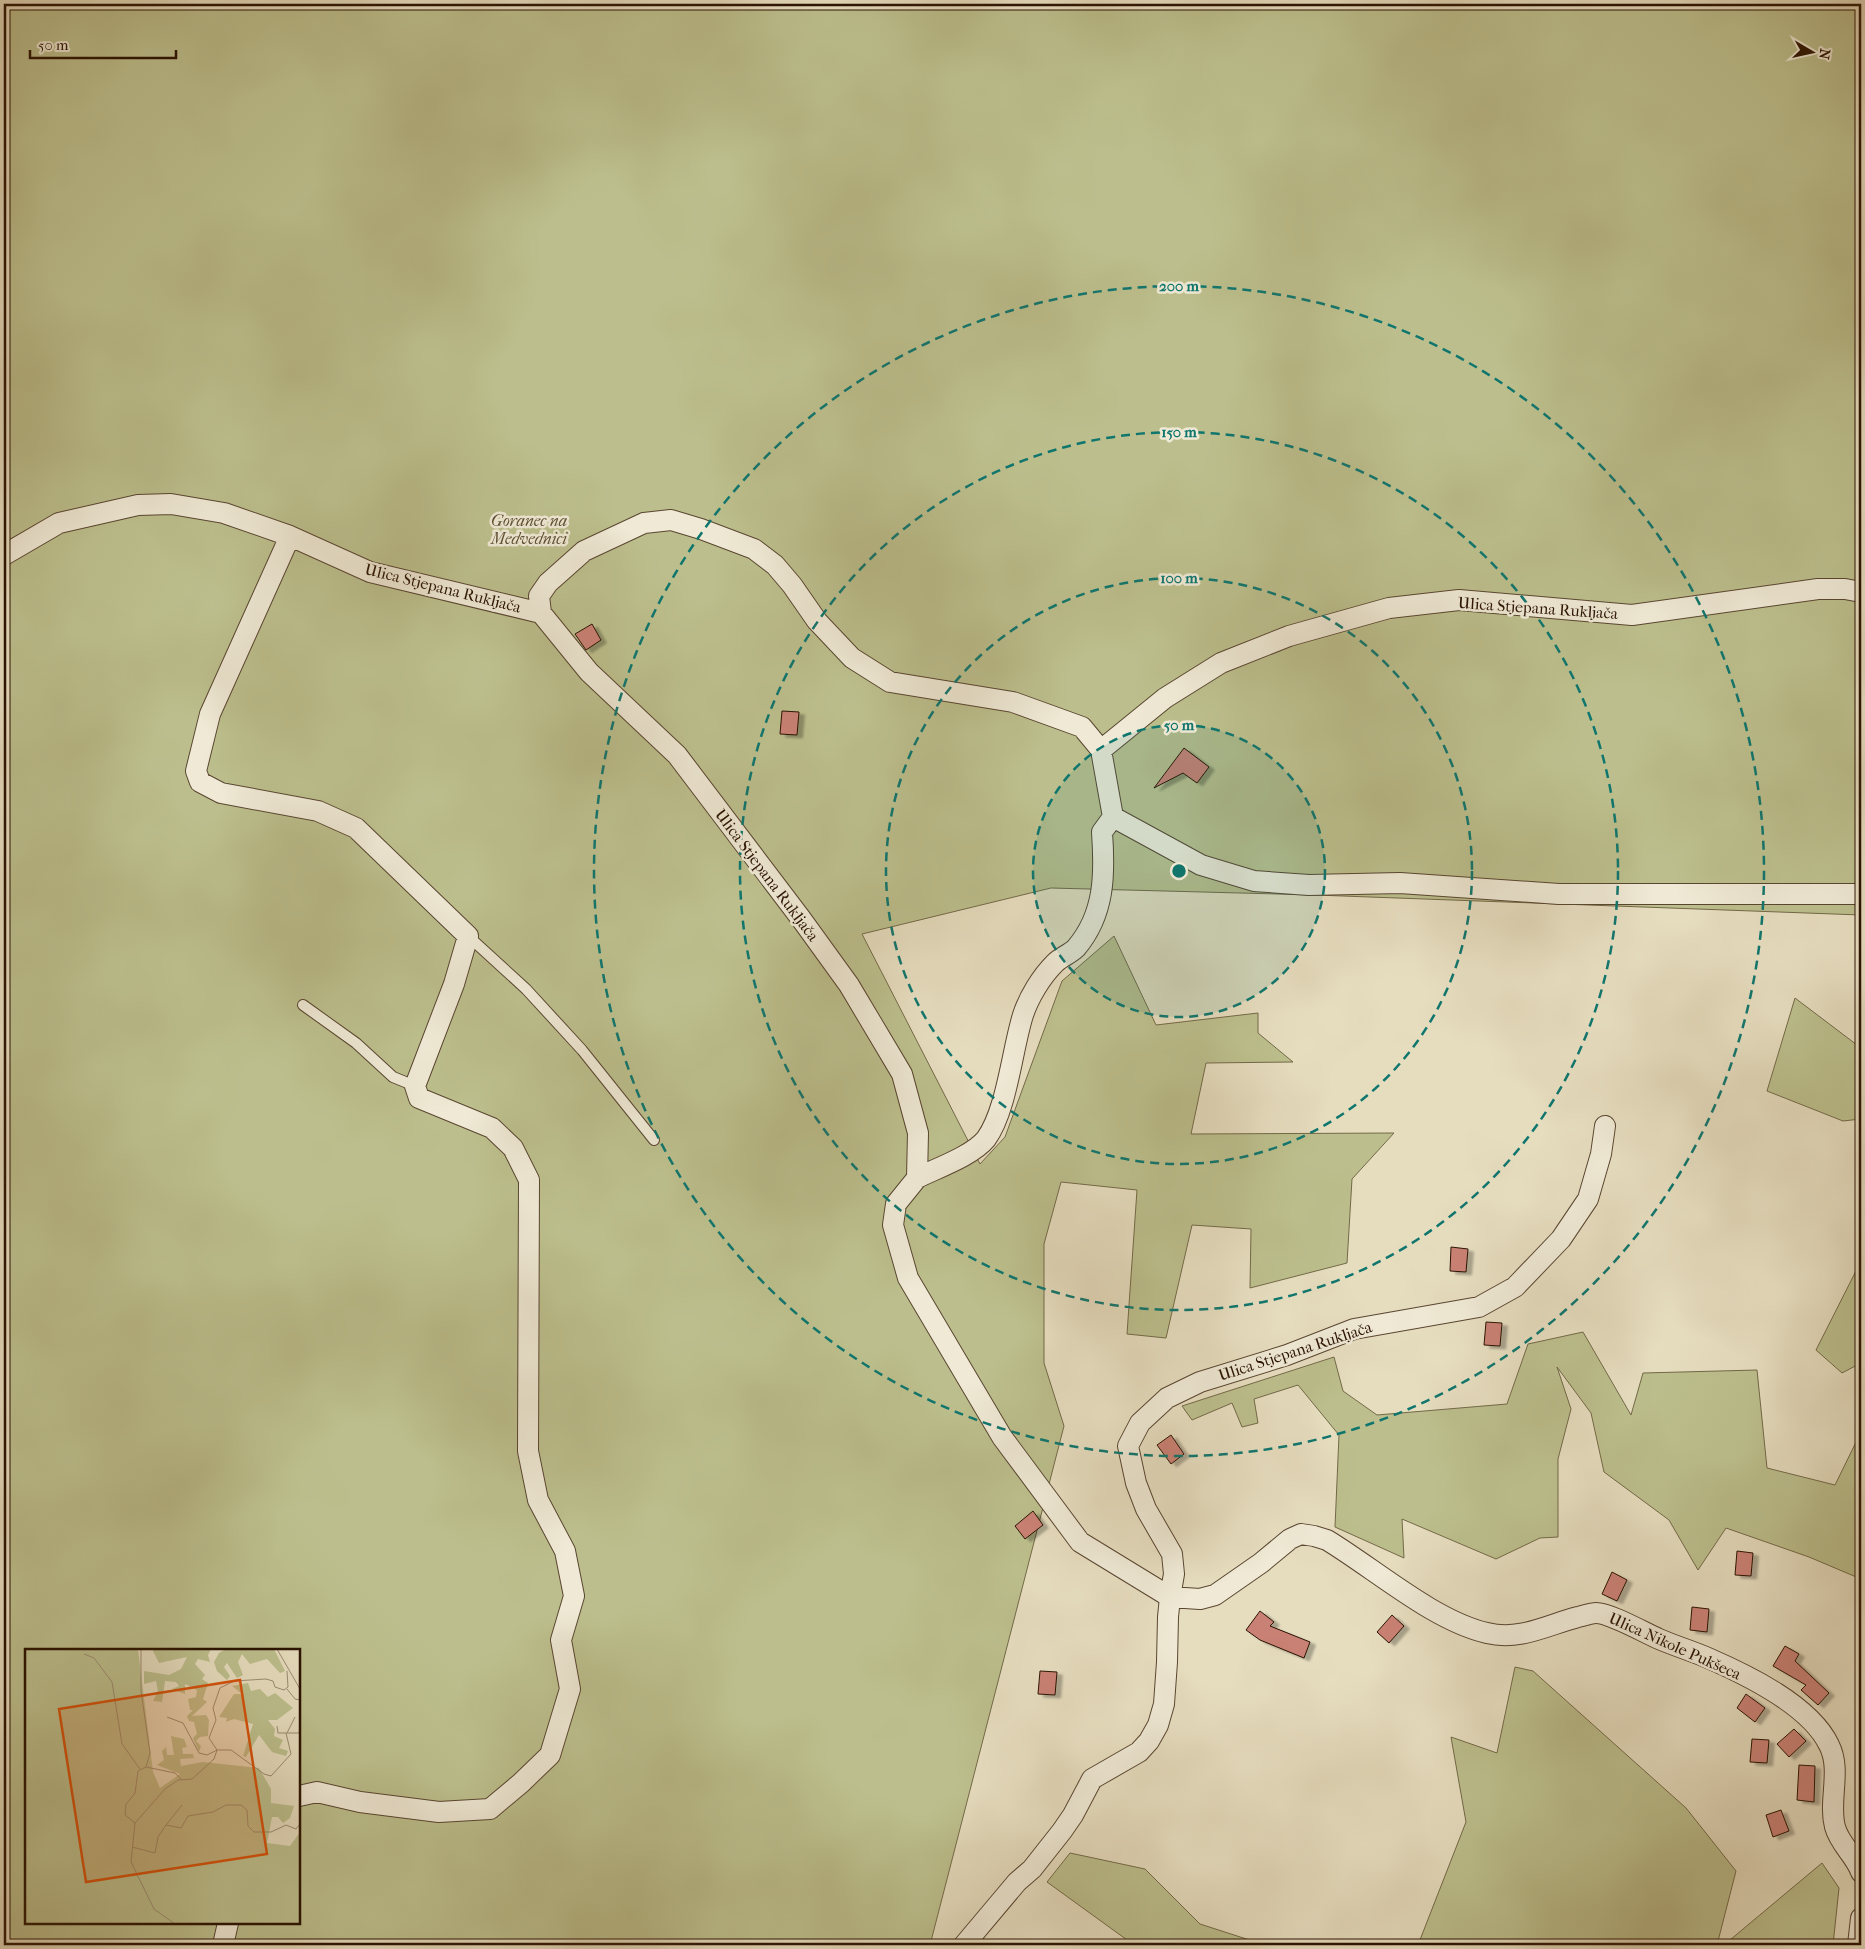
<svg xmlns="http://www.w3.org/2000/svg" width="1865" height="1949" viewBox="0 0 1865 1949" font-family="'IM FELL French Canon',serif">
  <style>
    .green { fill: #bcbf8d; stroke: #736948; fill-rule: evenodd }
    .building { fill: #ca8175; stroke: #2a1302; filter: url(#shadow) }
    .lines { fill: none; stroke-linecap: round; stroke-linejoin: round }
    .lane-casing { stroke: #594631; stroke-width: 12 }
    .street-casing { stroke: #594631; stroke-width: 22 }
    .lane { stroke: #efe9d5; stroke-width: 10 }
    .street { stroke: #efe9d5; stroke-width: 20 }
    .ring { fill: none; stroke: #0f766e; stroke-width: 2.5; stroke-dasharray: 9 6 }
    .labels { text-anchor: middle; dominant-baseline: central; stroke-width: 5; stroke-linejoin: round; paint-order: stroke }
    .park-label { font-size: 16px; font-style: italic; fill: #5d4f33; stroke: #efe9d5 }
    .street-label { font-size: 16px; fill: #2a1302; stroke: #efe9d5 }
    .inset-road { fill: none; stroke: #9b8c73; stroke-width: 1 }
    .view { fill: #d5520b; fill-opacity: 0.15; stroke: #d5520b; stroke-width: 2.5 }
    .inset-edge { fill: none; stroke: #2a1302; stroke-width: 2.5 }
    .centre { fill: #0f766e; stroke: #efe9d5; stroke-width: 2.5 }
    .ring-label { font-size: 15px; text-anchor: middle; font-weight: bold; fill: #0f766e; stroke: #efe9d5; stroke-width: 5; stroke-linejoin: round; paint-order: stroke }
  </style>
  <defs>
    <filter id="shadow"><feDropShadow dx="5.5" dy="3" stdDeviation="1" flood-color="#0004"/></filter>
  </defs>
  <rect width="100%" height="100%" fill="#e6ddbf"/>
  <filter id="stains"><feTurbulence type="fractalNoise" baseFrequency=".004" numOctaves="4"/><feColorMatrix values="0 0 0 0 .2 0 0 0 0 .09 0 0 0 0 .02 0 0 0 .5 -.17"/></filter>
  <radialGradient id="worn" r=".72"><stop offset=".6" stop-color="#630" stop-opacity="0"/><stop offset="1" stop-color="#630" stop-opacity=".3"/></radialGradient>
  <!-- green -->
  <path class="green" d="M4 4H1861V915L1315 895 1051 888 862 934 980 1164 1005 1137 1062 981 1114 936 1156 1025 1258 1013V1033L1293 1062 1206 1063 1191 1134 1394 1133 1352 1179 1347 1263 1250 1288 1251 1229 1192 1225 1166 1338 1127 1334 1137 1190 1061 1182 1044 1244V1363L1064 1426 930 1945H4ZM26 1650H299V1923H26Z
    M1795 998 1861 1048V1119L1843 1121 1767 1091Z
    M1861 1261V1363L1842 1373 1816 1350Z
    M1583 1332 1631 1415 1643 1373 1757 1370 1767 1468 1835 1485 1861 1432V1579L1809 1557 1726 1528 1698 1570 1669 1520 1604 1472 1591 1413 1557 1367 1571 1409 1558 1459V1537L1540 1538 1496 1559 1402 1519 1404 1558 1335 1527 1339 1435 1298 1385 1254 1399 1258 1423 1242 1427 1232 1403 1192 1420 1182 1406 1334 1357 1343 1391 1377 1415 1507 1404 1528 1344Z
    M1515 1667 1533 1671 1686 1808 1736 1871 1717 1945H1418L1466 1822 1451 1737 1497 1753Z
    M1070 1853 1145 1869 1200 1924 1265 1945H1134L1047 1882Z
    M1822 1863 1839 1888 1833 1945H1724Z"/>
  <!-- building -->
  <path class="building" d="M592 624 601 640 586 650 575 634Z
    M782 711 799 712 797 735 780 734Z
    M1184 748 1209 767 1197 783 1183 773 1154 788Z
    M1451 1247 1468 1249 1466 1272 1450 1271Z
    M1486 1322 1502 1323 1500 1346 1484 1345Z
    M1171 1435 1184 1454 1171 1464 1157 1445Z
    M1033 1511 1043 1525 1025 1539 1015 1526Z
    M1737 1551 1753 1553 1751 1576 1735 1575Z
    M1612 1572 1627 1580 1617 1601 1602 1594Z
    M1692 1607 1709 1609 1707 1632 1690 1630Z
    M1260 1611 1274 1622 1270 1626 1310 1642 1304 1658 1260 1640 1246 1630Z
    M1392 1615 1404 1626 1389 1643 1377 1632Z
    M1785 1646 1799 1654 1795 1661 1829 1693 1818 1705 1801 1690 1806 1685 1773 1666Z
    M1040 1671 1057 1672 1055 1695 1038 1694Z
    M1746 1694 1765 1708 1755 1722 1737 1708Z
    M1794 1729 1806 1741 1789 1757 1777 1744Z
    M1752 1739 1769 1740 1767 1763 1750 1762Z
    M1799 1765 1815 1766 1814 1802 1797 1800Z
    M1781 1810 1789 1831 1773 1837 1766 1815Z"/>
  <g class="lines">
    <defs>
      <path id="lane" d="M468 936 526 989 582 1050 654 1140
        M303 1005 356 1043 393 1077 415 1086"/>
      <path id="street" d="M290 536 210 714 196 771 200 782 221 793 318 811 356 828 468 936 454 984 415 1086 419 1098 492 1128 513 1148 529 1180 528 1451 538 1500 565 1551 574 1596 561 1640 570 1689 550 1755 521 1783 490 1809 439 1812 360 1802 317 1792 299 1796
        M4 555 59 523 138 505 171 504 224 513 290 536 370 572 541 613
        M1101 750 1165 698 1221 663 1289 636 1389 608 1459 600 1632 615 1818 589H1845L1861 592
        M1605 1126 1601 1154 1588 1199 1561 1239 1515 1287 1479 1307 1354 1329 1287 1355 1200 1382 1167 1398 1140 1423 1128 1446 1136 1483 1146 1509 1172 1554 1174 1574 1170 1597 1200 1599 1215 1595 1261 1563 1290 1539 1301 1534 1314 1536 1327 1540C1375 1569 1434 1621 1487 1633 1520 1641 1547 1625 1578 1617 1584 1616 1590 1613 1596 1613 1610 1613 1645 1633 1659 1639 1675 1646 1692 1651 1708 1658 1747 1675 1810 1705 1829 1745 1842 1770 1828 1801 1835 1827 1840 1845 1855 1855 1861 1872
        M917 1178C937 1168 972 1156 986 1139 1007 1110 1012 1050 1023 1015 1029 997 1041 977 1055 963 1061 957 1070 954 1076 948 1105 914 1105 874 1102 832L1113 817
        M223 1945 228 1923
        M964 1945 1017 1882 1032 1869 1062 1831 1073 1815 1092 1779 1139 1752 1149 1741 1158 1725 1164 1704 1167 1662 1168 1617 1170 1597 1080 1542 1002 1437 908 1278 893 1225 896 1204 917 1178 918 1133 902 1074 849 985 802 920 677 755 589 672 541 613 539 596 548 583 584 551 644 523 671 520 701 529 754 549 775 565 792 585 817 621 852 658 890 682 1013 702 1082 727 1101 750 1113 817 1201 865 1254 881 1309 885 1400 883 1559 894H1861
        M1858 1945 1861 1918"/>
    </defs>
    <!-- lane casing -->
    <use href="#lane" class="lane-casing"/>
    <!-- street casing -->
    <use href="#street" class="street-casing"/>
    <!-- lane -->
    <use href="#lane" class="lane"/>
    <!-- street -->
    <use href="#street" class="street"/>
  </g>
  <!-- distance rings -->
  <circle cx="1179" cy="871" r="146" fill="#0f766e" fill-opacity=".12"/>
  <g class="ring">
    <circle cx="1179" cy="871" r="146"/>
    <circle cx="1179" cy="871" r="293"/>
    <circle cx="1179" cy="871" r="439"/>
    <circle cx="1179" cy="871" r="585"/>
  </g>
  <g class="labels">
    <!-- park labels -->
    <g class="park-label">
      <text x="529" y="520">Goranec na<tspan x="529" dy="18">Medvednici</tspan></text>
    </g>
    <!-- street labels -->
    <g class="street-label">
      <text transform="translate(443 588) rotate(14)">Ulica Stjepana Rukljača</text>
      <text transform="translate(1538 608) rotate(4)">Ulica Stjepana Rukljača</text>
      <text transform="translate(767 875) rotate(53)">Ulica Stjepana Rukljača</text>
      <text transform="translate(1295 1351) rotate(-18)">Ulica Stjepana Rukljača</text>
      <text transform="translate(1675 1646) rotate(24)">Ulica Nikole Pukšeca</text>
    </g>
  </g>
  <!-- overview -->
  <g transform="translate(25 1649)">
    <rect width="275" height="275" fill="#e6ddbf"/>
    <path d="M0 0H113L128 123 135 139 155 125 132 116 139 111 137 102 141 98 142 106H149L146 87 159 90 162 98 157 99 158 105H168L169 109 155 110 156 117 178 113 234 119 246 140V154L269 157 265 169 258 174 253 168H247L242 194 265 197 275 183V275H0ZM127 0H186L183 6 185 13 173 10 170 15 180 26 177 30 183 34 178 50 182 53 167 67 181 66 184 71 183 87 175 88 171 92 176 97 174 103 168 89 172 85 169 73 164 72 162 67 168 61H165L163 50 171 48 172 41 160 35V45L147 40 154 37 151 33 140 32 137 53 128 52 133 42 131 32 119 35V22L144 26 156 20 162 8 134 14ZM201 0H249L260 22 255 24 242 10 225 15 217 5 213 13 218 26 212 29 202 14 199 18 205 27 202 31 192 22 189 13 194 4ZM223 34 226 42 235 40 243 48 250 44 268 59 252 71H243L250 80 249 87 258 91 254 99 263 102 261 107 247 103 234 86 221 108 218 107 228 75 209 70 201 73 202 69 194 68 209 45H217L207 37Z" fill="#bcbf8d"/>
    <path class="inset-road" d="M252 0 275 40M59 5 69 9 87 33 97 95 115 120M262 40 270 50 275 51M142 68 158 74 174 104 182 106 192 101 184 89 191 71 188 59 195 39 209 32 241 30 248 32 250 38 259 41 263 38 262 22M252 77 253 84H261M262 84 270 68M121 118 150 124 157 131M110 174 100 166 101 155 110 144 113 122 121 118 125 104 116 42V0M141 176 157 156M107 198 130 204 133 188 141 176 156 179 163 167 188 163 201 156H216L222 161 223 177 229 183H246L261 176 271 180 275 175M150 275 129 260 106 213 110 174 140 140 153 131 167 130 189 110 192 101H206L239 125 246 127 266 105 261 84H274L275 80"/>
    <path class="view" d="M215 31 242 205 61 233 34 60Z"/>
    <rect width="275" height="275" class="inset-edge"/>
  </g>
  <circle cx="1179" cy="871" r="8" class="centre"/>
  <g class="ring-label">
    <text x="1179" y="291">200 m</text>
    <text x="1179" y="437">150 m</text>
    <text x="1179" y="583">100 m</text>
    <text x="1179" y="730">50 m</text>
  </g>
  <!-- margin -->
  <rect width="1865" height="1949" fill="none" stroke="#e6ddbf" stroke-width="20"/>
  <rect x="5" y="5" width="1855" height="1939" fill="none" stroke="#2a1302" stroke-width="2.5"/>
  <rect x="10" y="10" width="1845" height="1929" fill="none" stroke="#2a1302"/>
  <!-- north arrow -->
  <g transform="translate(1812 52) rotate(99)" stroke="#efe9d5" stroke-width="4" paint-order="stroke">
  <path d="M0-4L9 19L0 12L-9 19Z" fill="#2a1302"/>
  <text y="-8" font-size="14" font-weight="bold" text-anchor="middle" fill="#2a1302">N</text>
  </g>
  <!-- scale -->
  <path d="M30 50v8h146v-8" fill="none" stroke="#2a1302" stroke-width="2.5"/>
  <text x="38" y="50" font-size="15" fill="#2a1302" stroke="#efe9d5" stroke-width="4" paint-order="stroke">50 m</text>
  <rect width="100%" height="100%" filter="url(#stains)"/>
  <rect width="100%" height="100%" fill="url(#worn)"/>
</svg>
